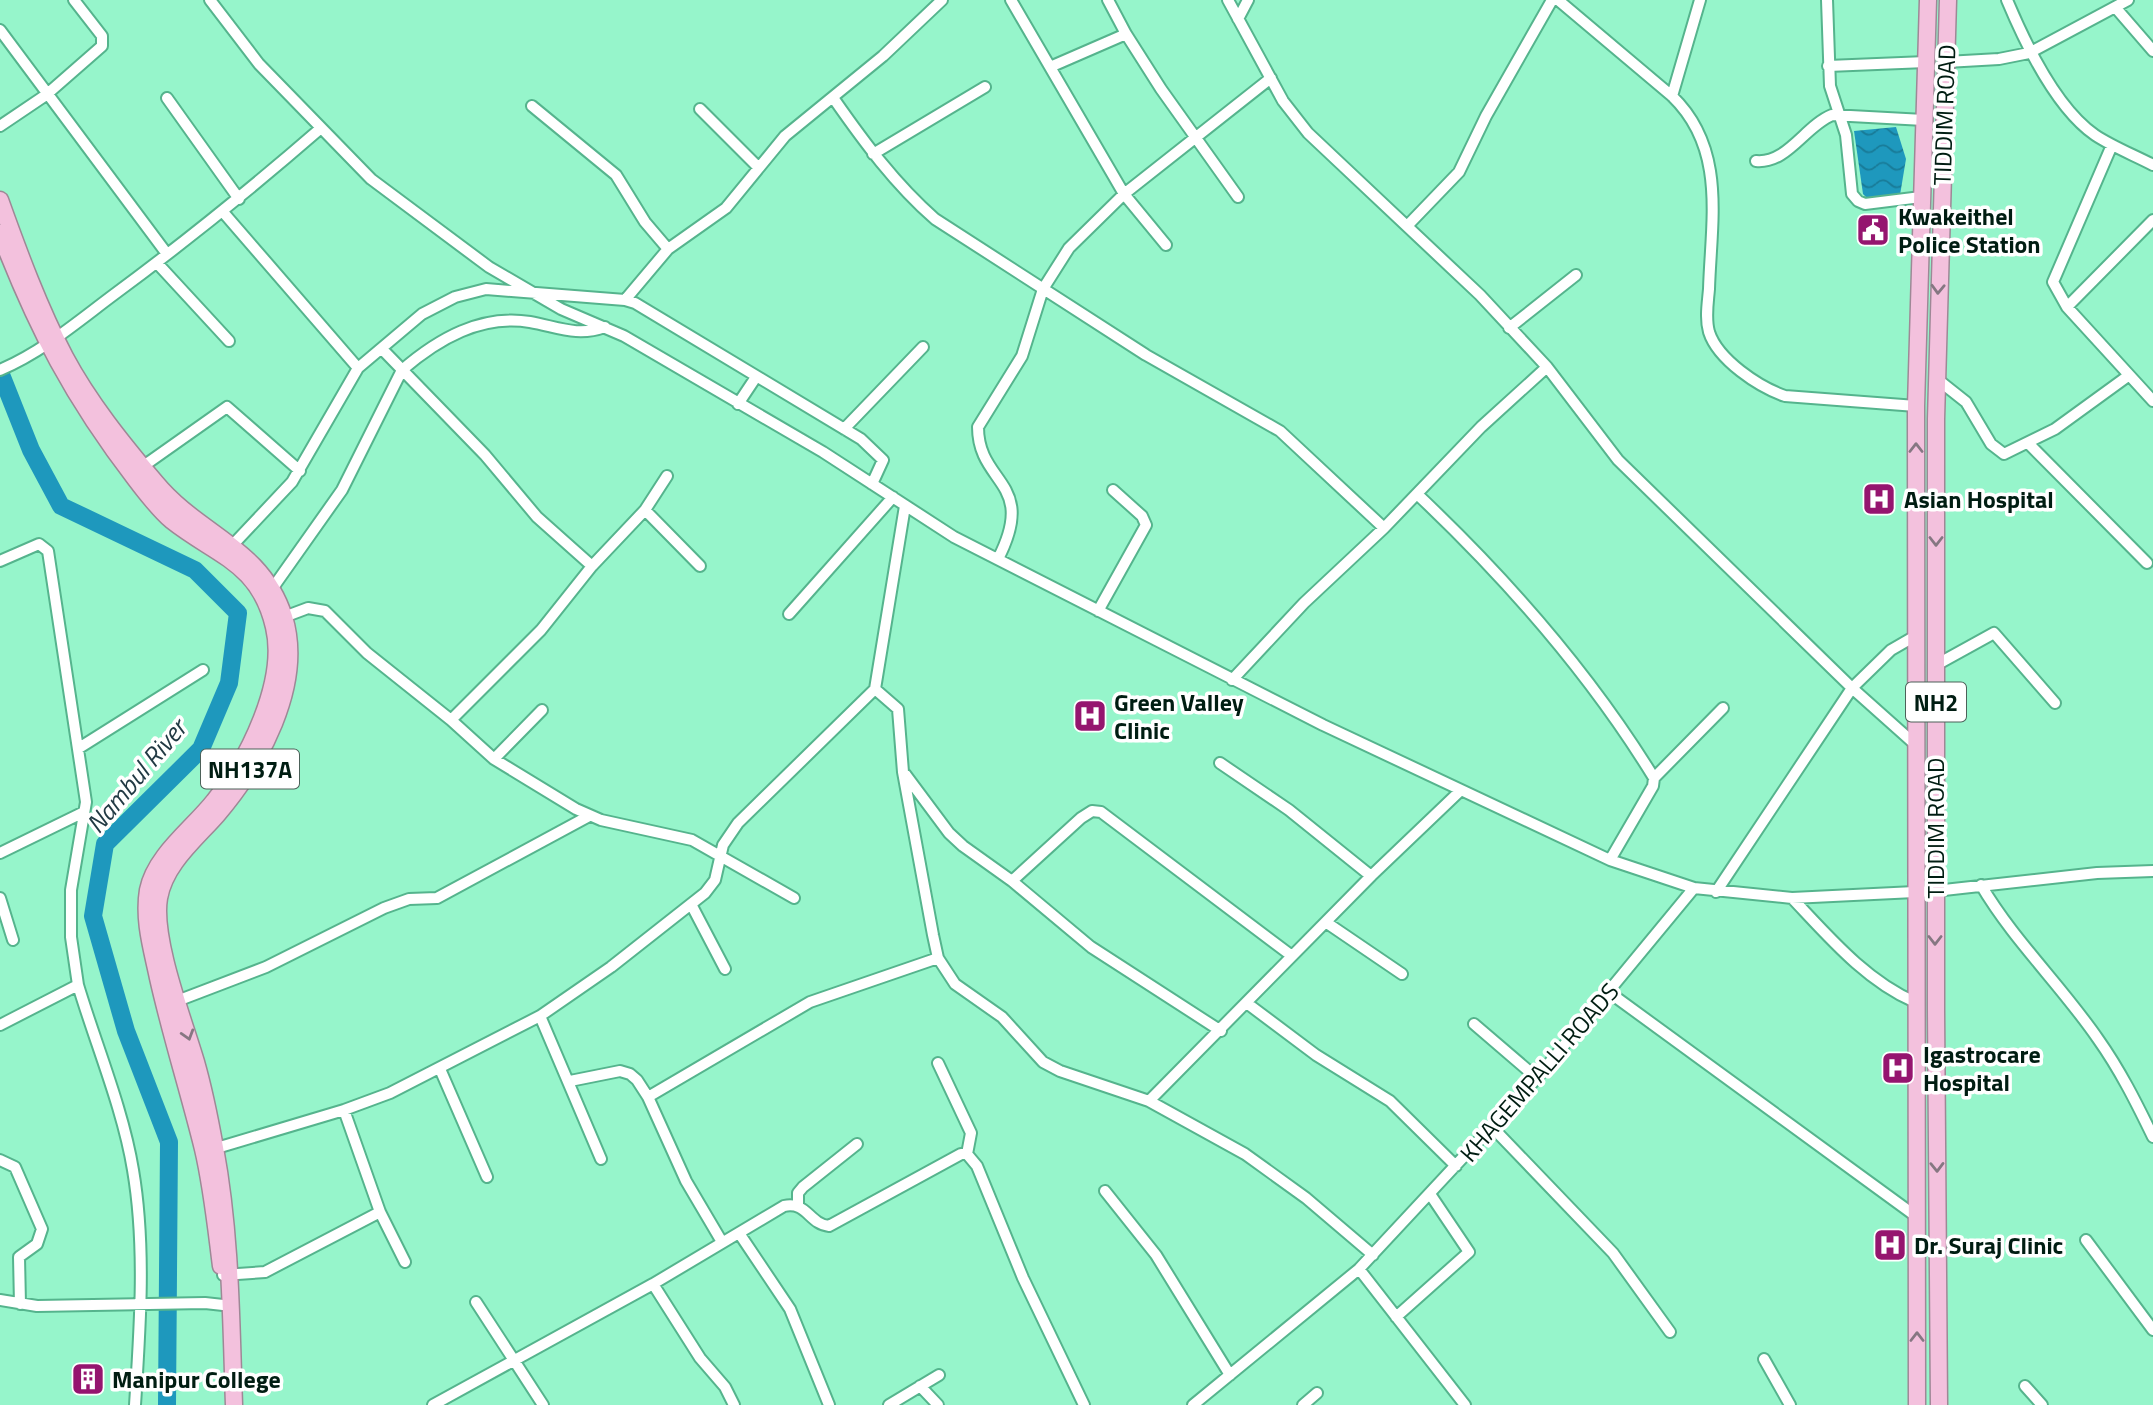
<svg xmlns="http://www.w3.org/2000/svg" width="2153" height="1405" viewBox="0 0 2153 1405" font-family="'Titillium Web',sans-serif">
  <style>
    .water { fill: url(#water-waves) }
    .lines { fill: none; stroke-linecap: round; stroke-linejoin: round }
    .river { stroke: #1e98bd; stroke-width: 18 }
    .minor-casing { stroke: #55b48d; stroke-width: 14 }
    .highway-casing { stroke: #9e8896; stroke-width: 19 }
    .minor { stroke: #fff; stroke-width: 10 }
    .highway { stroke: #f3c1dd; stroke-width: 16 }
    .oneway { stroke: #867782 }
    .labels { text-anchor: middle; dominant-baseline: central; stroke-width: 7; stroke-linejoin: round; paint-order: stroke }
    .shield { fill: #fff; stroke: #4c6159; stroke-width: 2 }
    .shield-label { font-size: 23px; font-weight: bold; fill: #001d12 }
    .street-label { font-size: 24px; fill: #001d12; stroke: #fff }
    .poi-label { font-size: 24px; font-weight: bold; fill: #001d12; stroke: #fff; text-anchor: start }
    .water-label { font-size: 26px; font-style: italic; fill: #223a44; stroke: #fff }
  </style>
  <defs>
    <pattern id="water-waves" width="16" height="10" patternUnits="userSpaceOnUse" patternTransform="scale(1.75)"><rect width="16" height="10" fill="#1e98bd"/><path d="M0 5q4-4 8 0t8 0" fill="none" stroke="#187b98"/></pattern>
  </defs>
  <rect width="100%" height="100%" fill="#96f5cb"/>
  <!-- water -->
  <path class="water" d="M1896 127 1906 159 1900 195 1868 199 1863 194 1854 131Z"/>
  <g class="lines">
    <!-- river -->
    <path class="river" d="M0 372 31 450 61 506 195 570 238 613 229 683 201 749 105 844 93 916 126 1031 169 1142 167 1405"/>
    <defs>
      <path id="minor" d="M210 0 259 64 371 179 489 267 561 309 624 336 823 452 954 537 1323 725 1610 860 1694 888 1792 898 1935 891 2097 873 2153 871
        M1011 0 1124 194 1166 245
        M1108 0 1126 34
        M1228 0 1283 101 1308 133 1480 295 1547 367 1618 460 1852 688 1917 746
        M1558 0 1672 96C1727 149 1711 221 1709 289 1708 302 1705 318 1709 332 1718 360 1759 387 1785 396L1916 406
        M1827 0 1830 86 1846 135 1852 194 1858 201 1865 204 1921 197
        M2007 0C2025 43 2056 108 2095 135 2113 147 2134 155 2153 165
        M2115 7 2153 51
        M1238 19 1248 0
        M0 30 167 254
        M1946 62 1999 59 2029 53 2128 0
        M1828 66 1926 62
        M1050 67 1126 34 1161 89 1238 197
        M1672 96 1700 0
        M167 98 239 199
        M834 99C864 142 895 184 935 219L1146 355 1280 431 1384 528
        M532 106 616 175 645 222 668 249
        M700 109 758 167
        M0 126 46 95 102 46V36L74 0
        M2112 145 2053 282 2067 307 2153 401
        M873 154 985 87
        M1756 161C1787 164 1805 126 1832 115L1924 120
        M223 212 358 368
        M1408 225 1459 172 1486 116 1552 0
        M157 263 229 341
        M625 300 668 249 726 208 785 136 883 56 942 0
        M2067 307 2153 220
        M1509 328 1576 275
        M382 349 485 455 537 517 592 566
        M0 370C42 352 76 323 112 296 184 243 253 187 321 128
        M1937 379 1966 402 1991 444 2004 454 2055 429 2128 376
        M738 404 756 377
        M844 429 923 347
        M2029 444 2147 563
        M142 467 227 407 300 471
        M1417 494C1508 580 1589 672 1654 778L1653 786 1610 860
        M645 510 700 566
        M227 551 292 482 358 368 422 314 455 297 486 289 625 300 635 303 861 439 883 460 872 484
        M998 559C1038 481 978 485 978 427L1022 356 1043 289 1069 248 1124 194 1271 78
        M0 561 39 544 48 551 86 802 71 890V937L78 985C96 1045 123 1109 133 1170 146 1246 140 1328 135 1405
        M272 589 342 490 402 370C438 339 481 314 530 322 558 327 577 337 605 327
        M1098 611 1146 525 1142 516 1113 490
        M789 614 893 497
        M284 617 308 608 325 611 367 653 451 720 494 759 576 809 601 820 692 840 794 898
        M1936 665 1994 633 2055 703
        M1232 680 1304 603 1384 528 1481 427 1547 367
        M875 689 898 709 903 772 933 935 938 958 955 984 1002 1017 1043 1062 1060 1071 1149 1101 1245 1154 1306 1198 1373 1255
        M451 720 541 630 592 566 645 510 667 476
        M79 748 203 670
        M494 759 542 710
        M1220 763 1289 810 1371 876
        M905 774 949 833 963 846 1012 881 1091 947 1221 1031
        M1654 778 1723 708
        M0 853 84 812
        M1012 881 1081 818 1092 811 1101 812 1292 956
        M1981 885C2014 941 2061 985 2098 1039 2120 1070 2136 1102 2153 1137
        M1716 892 1852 688 1891 650 1917 635
        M0 898 13 940
        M1792 898C1828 936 1866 981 1915 1002
        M692 906 725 969
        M1327 923 1402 974
        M1610 993 1917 1217
        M177 1001 266 967 384 908 409 899 437 898 589 816
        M1248 1004 1316 1055 1390 1101 1456 1166
        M540 1016 601 1159
        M1474 1024 1537 1078
        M0 1025 78 985
        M938 1063 971 1133 967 1154
        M440 1069 487 1177
        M570 1081 620 1071 630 1074 637 1080 648 1097 686 1181 722 1242
        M648 1097 810 1002 938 958
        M1149 1101 1371 876 1460 791
        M344 1110 380 1212 405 1262
        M1492 1127 1613 1253 1670 1332
        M210 1150 344 1110 390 1093 540 1016 611 967 705 893 715 880 723 845 738 823 875 689 905 506
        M0 1160 15 1167 42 1229 37 1244 19 1257 20 1304
        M1105 1191 1156 1255 1230 1375
        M798 1205V1193L803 1187 857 1144
        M739 1233 790 1309 829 1405
        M2086 1240 2153 1330
        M1359 1269 1465 1405
        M223 1275 265 1272 380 1212
        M653 1284 700 1358 725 1387 734 1405
        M0 1300 37 1306 205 1303 232 1306
        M476 1302 543 1405
        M1396 1317 1469 1252 1430 1194
        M1764 1359 1790 1405
        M920 1386 938 1405
        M2025 1386 2042 1405
        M433 1405 653 1284 784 1206C807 1201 809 1224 829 1226L961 1154H967L977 1166 1023 1278 1084 1405
        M889 1405 939 1375
        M1193 1405 1359 1269 1537 1078 1694 888
        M1303 1405 1317 1393"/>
      <path id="highway" d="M0 200C19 253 39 307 65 357 89 402 123 444 156 483 199 535 262 547 284 617 305 685 259 766 217 815 195 840 165 864 159 898 152 939 184 1021 196 1062 204 1090 210 1120 215 1148 231 1234 231 1319 234 1405
        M0 233C37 329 73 398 136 480 147 494 158 509 171 520 216 556 259 562 274 627 287 681 248 760 214 801 193 828 155 855 148 890 143 920 152 949 158 978 171 1036 189 1092 203 1149 212 1187 216 1227 221 1266
        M1917 1405 1916 406 1928 0
        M1939 1405 1936 1010V419L1948 0"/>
    </defs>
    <!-- minor casing -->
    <use href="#minor" class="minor-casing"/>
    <!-- highway casing -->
    <use href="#highway" class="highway-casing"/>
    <!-- minor -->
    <use href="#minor" class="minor"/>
    <!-- highway -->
    <use href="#highway" class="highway"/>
  </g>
  <!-- one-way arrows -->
  <defs><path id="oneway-chevron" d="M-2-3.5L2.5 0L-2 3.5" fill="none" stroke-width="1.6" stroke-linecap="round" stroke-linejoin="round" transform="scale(1.75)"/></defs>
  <g class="oneway">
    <use href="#oneway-chevron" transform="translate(1938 289) rotate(92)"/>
    <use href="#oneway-chevron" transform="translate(1916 448) rotate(-90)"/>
    <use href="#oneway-chevron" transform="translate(1936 541) rotate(90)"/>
    <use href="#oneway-chevron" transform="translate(1935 940) rotate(90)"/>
    <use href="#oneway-chevron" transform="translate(188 1035) rotate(73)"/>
    <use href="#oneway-chevron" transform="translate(1937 1167) rotate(89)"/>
    <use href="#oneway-chevron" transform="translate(1917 1337) rotate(-90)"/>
  </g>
  <!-- icons -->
  <defs>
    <symbol id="civic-square" viewBox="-11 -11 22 22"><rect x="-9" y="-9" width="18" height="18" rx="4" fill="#95156f" stroke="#fff"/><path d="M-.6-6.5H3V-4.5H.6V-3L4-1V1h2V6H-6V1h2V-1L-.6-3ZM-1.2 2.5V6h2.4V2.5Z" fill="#fff"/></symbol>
    <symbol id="hospital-square" viewBox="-11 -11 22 22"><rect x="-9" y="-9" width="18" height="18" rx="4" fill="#95156f" stroke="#fff"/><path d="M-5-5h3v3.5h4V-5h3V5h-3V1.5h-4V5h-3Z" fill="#fff"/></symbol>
    <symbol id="building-square" viewBox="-11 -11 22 22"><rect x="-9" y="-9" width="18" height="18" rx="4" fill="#95156f" stroke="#fff"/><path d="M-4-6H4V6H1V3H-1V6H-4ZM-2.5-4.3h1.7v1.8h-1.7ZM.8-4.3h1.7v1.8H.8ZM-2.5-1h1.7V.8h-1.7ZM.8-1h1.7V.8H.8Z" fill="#fff"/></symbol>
  </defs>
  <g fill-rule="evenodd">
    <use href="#civic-square" x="1854" y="211" width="38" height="38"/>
    <use href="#hospital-square" x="1860" y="480" width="38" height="38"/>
    <use href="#hospital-square" x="1071" y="697" width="38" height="38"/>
    <use href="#hospital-square" x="1879" y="1049" width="38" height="38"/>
    <use href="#hospital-square" x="1871" y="1226" width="38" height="38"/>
    <use href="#building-square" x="69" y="1360" width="38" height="38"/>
  </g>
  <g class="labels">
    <!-- shield labels -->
    <g class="shield">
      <rect x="1906" y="682.5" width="60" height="39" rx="5"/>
      <rect x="201" y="749.5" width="98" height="39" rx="5"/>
    </g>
    <g class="shield-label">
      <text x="1936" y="702">NH2</text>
      <text x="250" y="769">NH137A</text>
    </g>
    <!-- street labels -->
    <g class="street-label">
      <text transform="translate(1944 115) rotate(-88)">TIDDIM ROAD</text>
      <text transform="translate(1935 828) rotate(-90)">TIDDIM ROAD</text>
      <text transform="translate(1539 1072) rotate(-49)">KHAGEMPALLI ROADS</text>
    </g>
    <!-- poi labels -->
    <g class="poi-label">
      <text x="1898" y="216">Kwakeithel<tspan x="1898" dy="28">Police Station</tspan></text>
      <text x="1904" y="499">Asian Hospital</text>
      <text x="1114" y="702">Green Valley<tspan x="1114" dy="28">Clinic</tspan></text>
      <text x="1923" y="1054">Igastrocare<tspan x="1923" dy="28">Hospital</tspan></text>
      <text x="1914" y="1245">Dr. Suraj Clinic</text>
      <text x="112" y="1379">Manipur College</text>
    </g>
    <!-- water labels -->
    <g class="water-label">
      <text transform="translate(136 776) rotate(-50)">Nambul River</text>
    </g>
  </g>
</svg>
